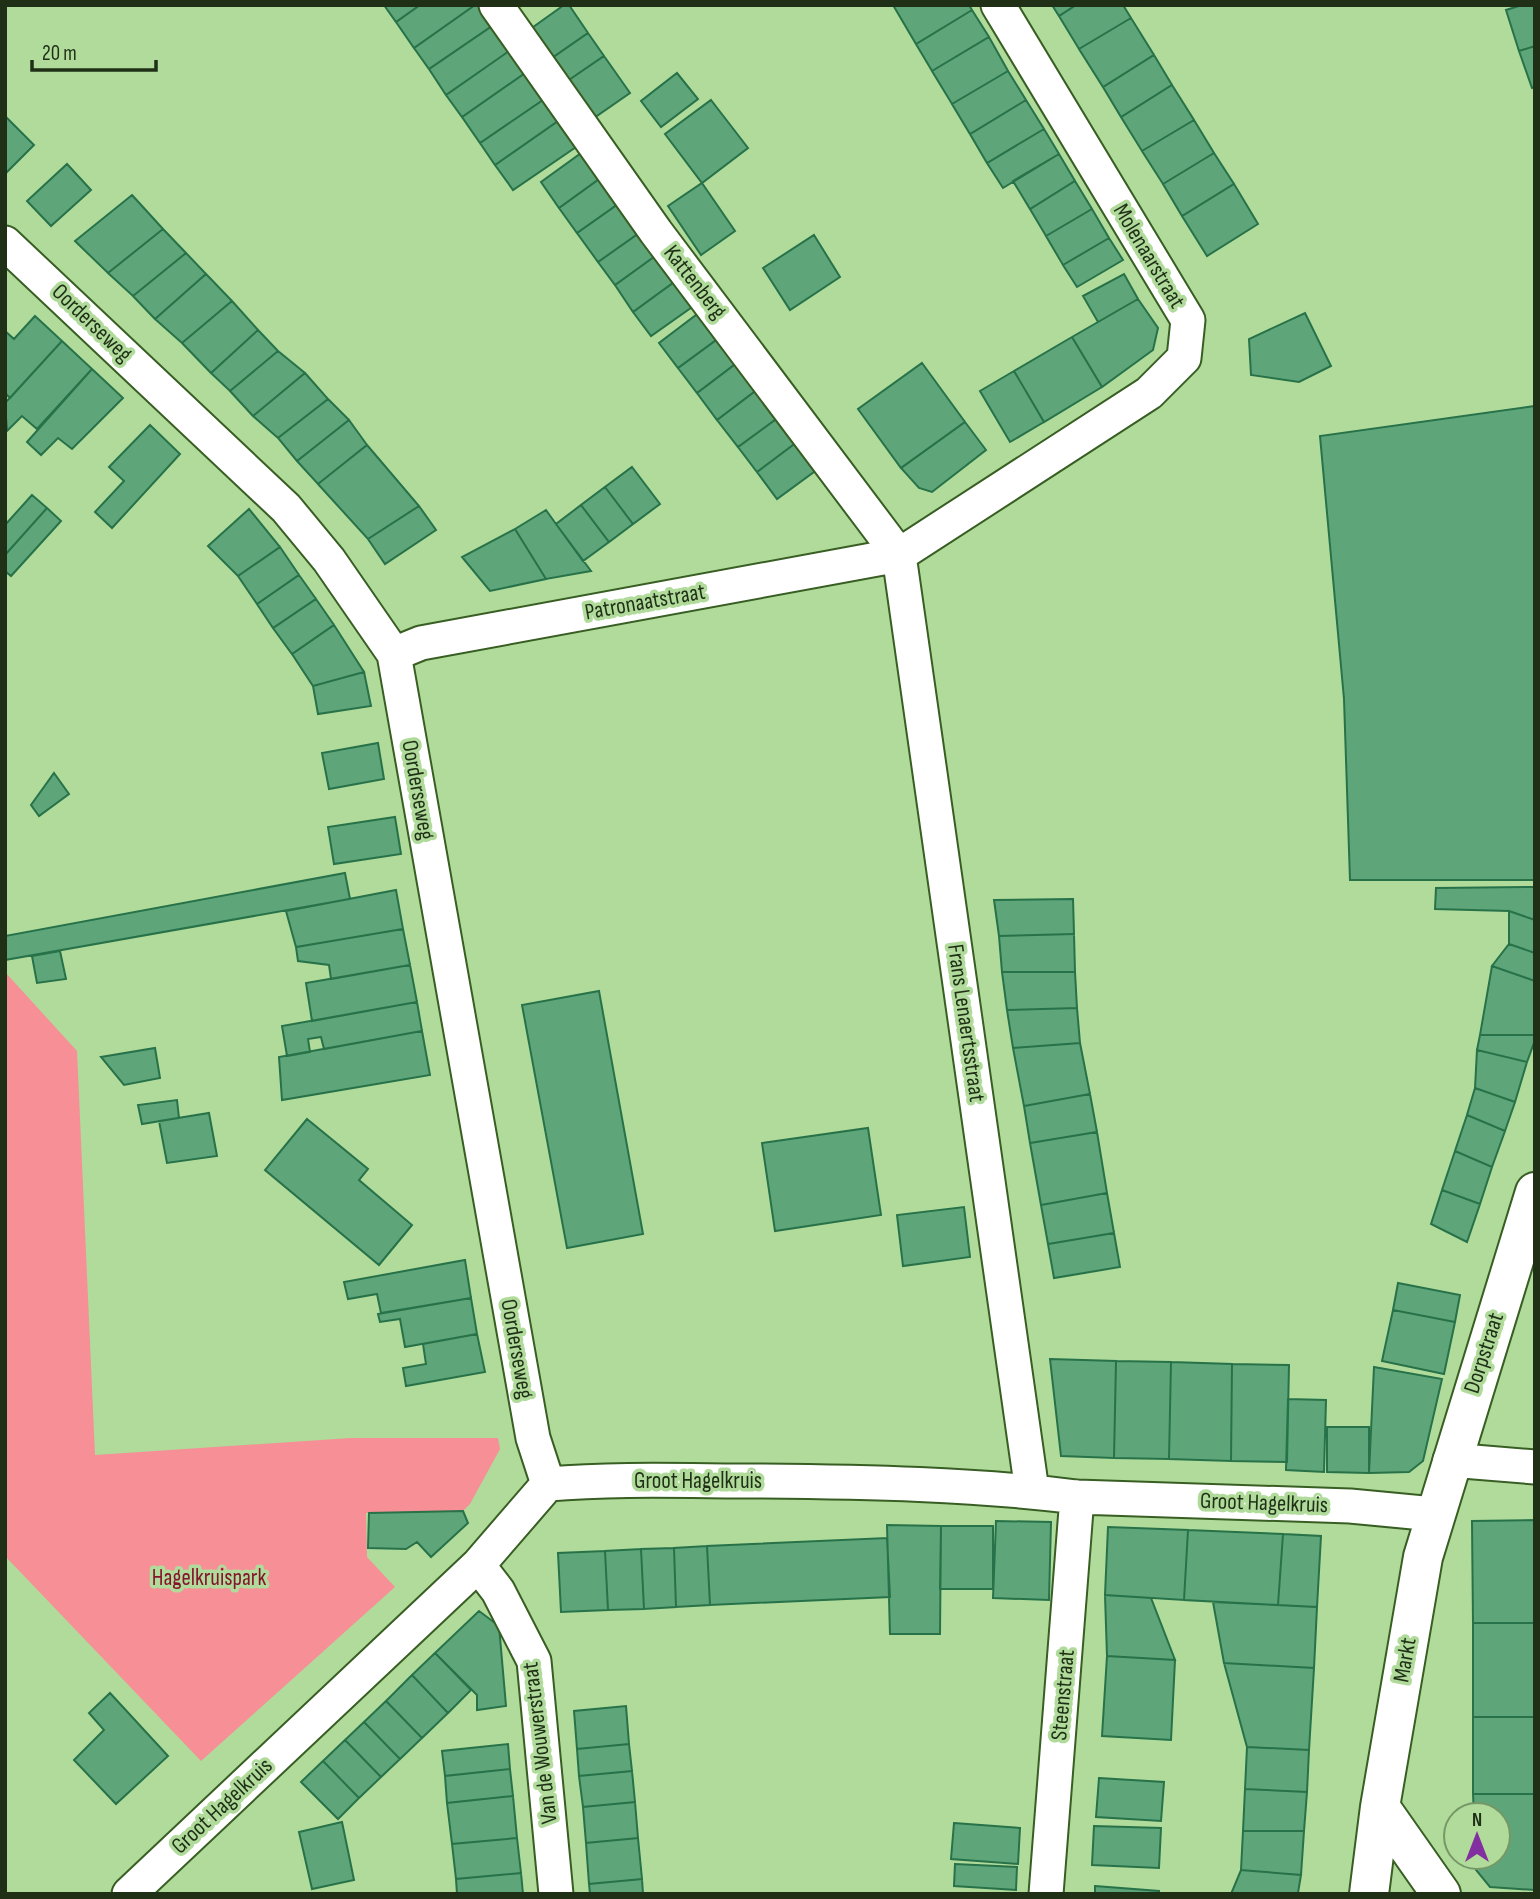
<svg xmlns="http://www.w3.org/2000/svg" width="1540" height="1899" viewBox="0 0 1540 1899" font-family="'Sofia Sans Condensed',sans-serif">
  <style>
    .green { fill: #f68f96 }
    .building { fill: #5ea67a; stroke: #287249; stroke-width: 2 }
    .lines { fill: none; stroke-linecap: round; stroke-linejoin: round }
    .minor-casing { stroke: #385e23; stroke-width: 37 }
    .secondary-casing { stroke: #385e23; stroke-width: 42 }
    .minor { stroke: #fff; stroke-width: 33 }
    .secondary { stroke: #fff; stroke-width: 38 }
    .labels { text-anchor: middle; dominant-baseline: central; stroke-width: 7; stroke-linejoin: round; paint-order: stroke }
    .street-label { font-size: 23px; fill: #1f3017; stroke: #b0db9b }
    .park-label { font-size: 23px; fill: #85132c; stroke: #b0db9b }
  </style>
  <rect width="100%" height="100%" fill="#b0db9b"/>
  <!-- green -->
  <path class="green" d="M5 972 77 1051 95 1455 351 1438H498L500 1449 470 1504 463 1511 366 1513 367 1557 395 1587 201 1761 5 1556Z"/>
  <!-- building -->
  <path class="building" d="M384 5H420L396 22Z
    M420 5H475L414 48 396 22Z
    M475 5H482L495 24 429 69 414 48Z
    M564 5H569L588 33 549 60 529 30Z
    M893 5H969L972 10 916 44Z
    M1052 5H1076L1059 16Z
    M1076 5H1123L1131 18 1079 49 1059 16Z
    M1522 5H1535V46L1519 51 1506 10Z
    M972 10 989 37 932 71 916 44Z
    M1131 18 1154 55 1103 87 1079 49Z
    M495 24 512 49 446 95 429 69Z
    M588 33 604 56 566 82 549 60Z
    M989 37 1008 71 952 104 932 71Z
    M1535 46V87L1532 88 1519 51Z
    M512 49 528 71 462 117 446 95Z
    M1154 55 1172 85 1121 117 1103 87Z
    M604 56 630 93 591 120 566 82Z
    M528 71 546 98 480 143 462 117Z
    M1008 71 1026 100 970 134 952 104Z
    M677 73 698 99 661 127 641 101Z
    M1172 85 1194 120 1142 151 1121 117Z
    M546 98 561 119 495 165 480 143Z
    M711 100 748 148 702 183 665 134Z
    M1026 100 1044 129 987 163 970 134Z
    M7 118 34 145 5 174V119Z
    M561 119 579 145 513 190 495 165Z
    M1194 120 1214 153 1163 184 1142 151Z
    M1044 129 1059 154 1003 188 987 163Z
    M584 151 602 177 559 208 541 182Z
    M1214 153 1234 184 1182 216 1163 184Z
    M1059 154 1075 181 1030 209 1013 181Z
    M67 164 91 190 51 226 27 201Z
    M602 177 621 202 577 233 559 208Z
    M1075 181 1092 209 1046 236 1030 209Z
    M702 183 735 231 701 255 668 206Z
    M1234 184 1258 224 1207 256 1182 216Z
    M132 195 163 229 108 273 75 241Z
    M621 202 642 231 598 262 577 233Z
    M1092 209 1109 238 1063 265 1046 236Z
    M163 229 186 253 133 296 108 273Z
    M642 231 658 254 615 285 598 262Z
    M814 235 840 277 790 310 763 268Z
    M1109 238 1123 260 1077 287 1063 265Z
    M186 253 206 274 155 319 133 296Z
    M658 254 677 280 633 312 615 285Z
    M206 274 232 301 182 343 155 319Z
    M1124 274 1138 299 1098 322 1083 296Z
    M677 280 695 305 651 336 633 312Z
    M1138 299 1158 328 1153 350 1102 387 1072 337Z
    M232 301 258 330 211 373 182 343Z
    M700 312 719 338 678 368 659 343Z
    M1305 313 1331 366 1299 382 1251 375 1249 339Z
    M35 316 62 341 10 398 5 393V331L14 339Z
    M258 330 278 351 230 391 211 373Z
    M1072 337 1102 387 1044 422 1014 371Z
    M719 338 738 362 697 393 678 368Z
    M62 341 92 369 37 429 22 416 7 431 5 403Z
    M278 351 305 373 253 416 230 391Z
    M738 362 758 389 717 420 697 393Z
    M922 363 965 422 901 468 858 409Z
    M92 369 123 398 72 449 58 438 41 455 27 442Z
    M1014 371 1044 422 1010 442 980 391Z
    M305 373 328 399 278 438 253 416Z
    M758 389 779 417 738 447 717 420Z
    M328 399 349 420 297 461 278 438Z
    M1535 406V880H1350L1344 699 1320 436Z
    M779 417 797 442 757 472 738 447Z
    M349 420 367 445 318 484 297 461Z
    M965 422 986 450 932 492 919 488 901 468Z
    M150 425 180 454 112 528 95 512 124 481 109 467Z
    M797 442 818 469 777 499 757 472Z
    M367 445 419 506 368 539 318 484Z
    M632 467 660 504 633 524 605 487Z
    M605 487 633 524 609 542 581 505Z
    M32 495 47 508 5 555V525Z
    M581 505 609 542 583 561 556 524Z
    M419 506 436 530 385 564 368 539Z
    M47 508 61 521 11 576 5 571V555Z
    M249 509 280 547 238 576 208 546Z
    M546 510 556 524 591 571 546 579 515 529Z
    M515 529 546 579 490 591 462 557Z
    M280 547 299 575 257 604 238 576Z
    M299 575 316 599 273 628 257 604Z
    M316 599 334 625 292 654 273 628Z
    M334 625 364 672 313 686 292 654Z
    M364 672 371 706 318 714 313 686Z
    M378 743 384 779 329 789 322 753Z
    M54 773 69 794 39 816 31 805Z
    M395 817 401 854 334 864 328 827Z
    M345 873 350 899 5 960V936Z
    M1535 887V920L1509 911 1435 909 1436 888Z
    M396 890 403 929 296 947 286 911Z
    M1073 899 1074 934 999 936 994 900Z
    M1509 911 1535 920V953L1509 944Z
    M403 929 410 965 331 979 329 965 298 961 296 947Z
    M1074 934 1075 972H1002L999 936Z
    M1509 944 1535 953V981L1492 966Z
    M60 951 66 979 37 983 32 956Z
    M410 965 417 1002 312 1021 306 983Z
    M1492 966 1535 981V1035H1480Z
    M1002 972H1075L1077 1008 1007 1010Z
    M599 991 643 1234 567 1248 522 1005Z
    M417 1002 422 1031 324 1049 321 1037 308 1039 310 1052 287 1056 282 1026Z
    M1077 1008 1080 1043 1013 1048 1007 1010Z
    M422 1031 430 1075 282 1100 279 1057Z
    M1480 1035H1535V1040L1527 1062 1477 1050Z
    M1080 1043 1090 1094 1024 1106 1013 1048Z
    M155 1048 160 1078 124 1085 101 1057Z
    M1477 1050 1527 1062 1515 1102 1475 1088Z
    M1475 1088 1515 1102 1505 1131 1467 1115Z
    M1090 1094 1097 1132 1030 1143 1024 1106Z
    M177 1100 179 1118 142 1124 138 1105Z
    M209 1113 217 1156 167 1163 159 1121Z
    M1467 1115 1505 1131 1492 1167 1455 1151Z
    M307 1119 368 1169 359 1180 412 1225 379 1265 265 1170Z
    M868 1128 881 1215 775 1231 762 1143Z
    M1097 1132 1107 1193 1041 1205 1030 1143Z
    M1455 1151 1492 1167 1480 1204 1442 1190Z
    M1442 1190 1480 1204 1467 1242 1431 1224Z
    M1107 1193 1114 1233 1048 1244 1041 1205Z
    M964 1207 970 1257 903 1266 897 1215Z
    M1114 1233 1120 1267 1054 1278 1048 1244Z
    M465 1260 471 1298 381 1313 377 1294 348 1299 344 1282Z
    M1398 1283 1460 1295 1455 1322 1393 1310Z
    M471 1298 477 1334 405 1347 400 1319 380 1322 378 1314Z
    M1393 1310 1455 1322 1444 1374 1382 1361Z
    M477 1334 485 1372 406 1386 403 1368 426 1364 423 1344Z
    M1050 1359 1116 1361 1114 1458 1061 1456Z
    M1116 1361 1171 1362 1169 1459 1114 1458Z
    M1171 1362 1232 1364 1231 1461 1169 1459Z
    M1232 1364 1289 1365 1287 1462 1231 1461Z
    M1374 1367 1442 1379 1423 1461 1409 1472 1369 1473Z
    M1288 1399 1326 1400 1324 1472 1286 1470Z
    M1327 1427H1369V1473L1327 1472Z
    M463 1511 468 1523 431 1557 417 1542 406 1549 368 1548 369 1513Z
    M1535 1520V1623H1473L1472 1521Z
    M996 1521 1051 1522 1049 1600 993 1598Z
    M887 1525 941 1526 940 1634H890Z
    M941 1526H993V1589H940Z
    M1108 1527 1188 1530 1184 1600 1105 1595Z
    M1188 1530 1283 1534 1278 1605 1184 1600Z
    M1283 1534 1321 1536 1317 1607 1278 1605Z
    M887 1538 890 1597 710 1605 707 1546Z
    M707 1546 710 1605 676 1607 674 1548Z
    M674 1548 676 1607 644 1609 641 1549Z
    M641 1549 644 1609 608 1610 605 1551Z
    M605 1551 608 1610 561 1612 558 1553Z
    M1105 1595 1151 1598 1175 1660 1107 1656Z
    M1213 1602 1317 1607 1314 1668 1224 1663Z
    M479 1611 499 1626 506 1706 477 1710V1695L435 1653Z
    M1473 1623H1535V1717H1473Z
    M435 1653 471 1690 448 1713 412 1675Z
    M1107 1656 1175 1660 1171 1740 1102 1736Z
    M1224 1663 1314 1668 1309 1750 1247 1747Z
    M412 1675 448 1713 422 1738 386 1701Z
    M110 1693 168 1756 116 1804 74 1760 104 1730 89 1713Z
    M386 1701 422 1738 400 1759 364 1722Z
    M626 1706 629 1744 577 1749 574 1711Z
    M1473 1717H1535V1794H1473Z
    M364 1722 400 1759 381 1777 345 1740Z
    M345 1740 381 1777 359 1798 323 1761Z
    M508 1744 510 1769 445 1776 442 1751Z
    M629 1744 632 1771 579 1776 577 1749Z
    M1247 1747 1309 1750 1307 1792 1245 1789Z
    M323 1761 359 1798 338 1819 301 1782Z
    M510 1769 513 1796 447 1803 445 1776Z
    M632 1771 635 1802 583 1807 579 1776Z
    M1099 1778 1164 1782 1161 1821 1096 1817Z
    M1245 1789 1307 1792 1304 1831H1243Z
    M1473 1794H1535V1890L1490 1887 1476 1870V1857H1498V1815H1474Z
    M513 1796 517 1838 452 1844 447 1803Z
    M635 1802 638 1838 586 1843 583 1807Z
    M342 1822 354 1880 312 1889 299 1832Z
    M954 1823 1020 1828 1018 1864 951 1859Z
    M1094 1826 1161 1828 1159 1868 1092 1865Z
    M1243 1831H1304L1301 1875 1241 1870Z
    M517 1838 521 1873 456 1879 452 1844Z
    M638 1838 642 1879 589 1884 586 1843Z
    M955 1864 1017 1867 1016 1890 954 1886Z
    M1241 1870 1301 1875 1298 1893 1231 1894Z
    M521 1873 523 1894H457L456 1879Z
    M642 1879 643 1894H590L589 1884Z
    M1095 1886 1159 1891V1894H1095Z"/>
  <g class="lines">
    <defs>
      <path id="minor" d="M496 5 656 232 899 555 1032 1491
        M5 243 286 508 329 560 394 654 533 1438 548 1484
        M394 654 421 643 899 555 1149 393 1184 358 1188 320 998 5
        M1450 1460 1535 1467
        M478 1565 498 1591 534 1661 556 1894
        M129 1894 478 1565 548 1484C619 1478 691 1481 762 1481 866 1482 973 1484 1077 1497L1350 1506 1434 1514
        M1046 1894 1077 1497"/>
      <path id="secondary" d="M1380 1807 1441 1894
        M1369 1894 1380 1807 1423 1557 1535 1192"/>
    </defs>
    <!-- minor casing -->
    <use href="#minor" class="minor-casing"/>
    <!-- secondary casing -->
    <use href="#secondary" class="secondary-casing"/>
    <!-- minor -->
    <use href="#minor" class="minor"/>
    <!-- secondary -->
    <use href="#secondary" class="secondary"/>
  </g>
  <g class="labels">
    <!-- street labels -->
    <g class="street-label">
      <text transform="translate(1149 256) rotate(59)">Molenaarstraat</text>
      <text transform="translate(695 282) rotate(52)">Kattenberg</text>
      <text transform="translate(92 323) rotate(44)">Oorderseweg</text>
      <text transform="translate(645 602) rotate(-10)">Patronaatstraat</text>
      <text transform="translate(418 790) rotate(80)">Oorderseweg</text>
      <text transform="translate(966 1023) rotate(82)">Frans Lenaertsstraat</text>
      <text transform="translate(517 1349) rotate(80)">Oorderseweg</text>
      <text transform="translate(1484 1353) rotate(-72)">Dorpstraat</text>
      <text x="698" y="1481">Groot Hagelkruis</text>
      <text transform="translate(1264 1503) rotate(2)">Groot Hagelkruis</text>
      <text transform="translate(1405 1660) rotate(-80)">Markt</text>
      <text transform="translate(1063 1695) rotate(-85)">Steenstraat</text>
      <text transform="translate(540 1743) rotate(-97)">Van de Wouwerstraat</text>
      <text transform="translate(222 1806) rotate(-43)">Groot Hagelkruis</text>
    </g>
    <!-- park labels -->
    <g class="park-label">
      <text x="209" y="1578">Hagelkruispark</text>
    </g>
  </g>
  <!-- border -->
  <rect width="1540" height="1899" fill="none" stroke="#1f3017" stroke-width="14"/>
  <!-- north arrow -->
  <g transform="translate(1477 1836)"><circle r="33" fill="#b0db9b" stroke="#769766" stroke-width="2"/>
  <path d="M0-5L12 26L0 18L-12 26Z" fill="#822f9f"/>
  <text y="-10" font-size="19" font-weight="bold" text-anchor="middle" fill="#1f3017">N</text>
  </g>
  <!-- scale -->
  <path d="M32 60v10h124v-10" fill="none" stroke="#1f3017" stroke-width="3.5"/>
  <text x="42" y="60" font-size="21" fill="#1f3017" stroke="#b0db9b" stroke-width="5" paint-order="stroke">20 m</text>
</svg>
